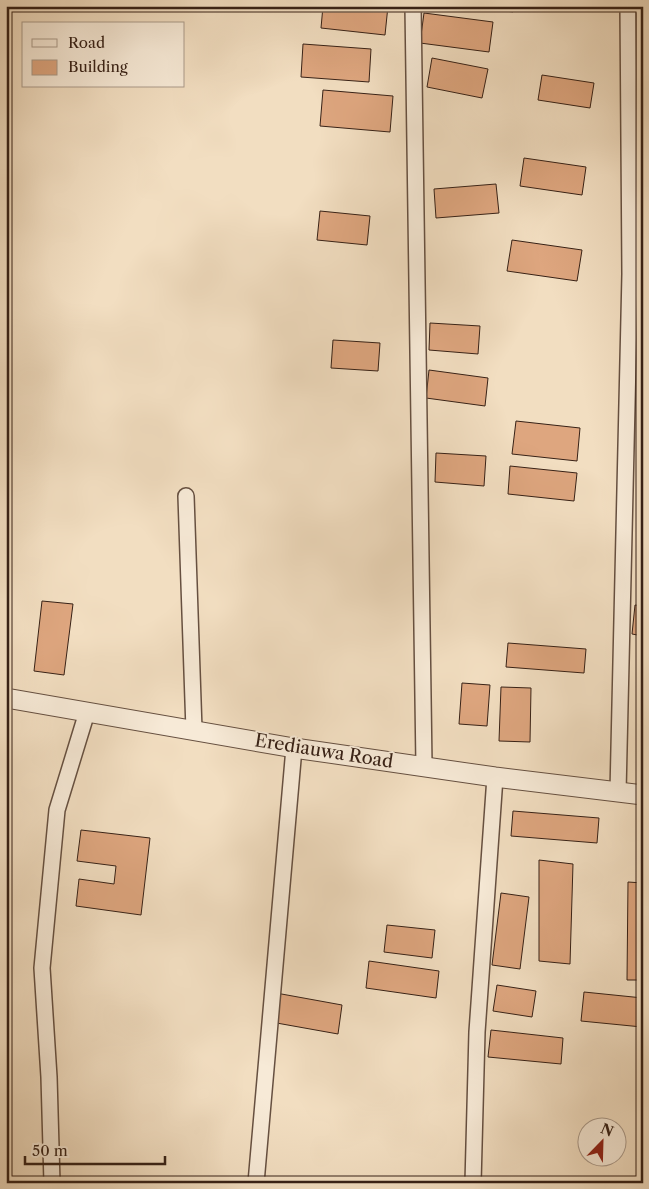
<svg xmlns="http://www.w3.org/2000/svg" width="649" height="1189" viewBox="0 0 649 1189" font-family="'Libre Caslon Text',serif">
  <style>
    .building { fill: #dea67f; stroke: #372116 }
    .lines { fill: none; stroke-linecap: round; stroke-linejoin: round }
    .minor-casing { stroke: #665041; stroke-width: 18 }
    .tertiary-casing { stroke: #665041; stroke-width: 21 }
    .minor { stroke: #f7ead7; stroke-width: 15 }
    .tertiary { stroke: #f7ead7; stroke-width: 19 }
    .labels { text-anchor: middle; dominant-baseline: central; stroke-width: 4; stroke-linejoin: round; paint-order: stroke }
    .street-label { font-size: 18px; fill: #372116; stroke: #f7ead7 }
  </style>
  <rect width="100%" height="100%" fill="#f2dec1"/>
  <filter id="stains"><feTurbulence type="fractalNoise" baseFrequency=".004" numOctaves="4"/><feColorMatrix values="0 0 0 0 .2 0 0 0 0 .09 0 0 0 0 .02 0 0 0 .5 -.17"/></filter>
  <radialGradient id="worn" r=".72"><stop offset=".6" stop-color="#630" stop-opacity="0"/><stop offset="1" stop-color="#630" stop-opacity=".3"/></radialGradient>
  <!-- building -->
  <path class="building" d="M323 6H388L385 35 321 28Z
    M465 6H513V12Z
    M424 13 493 22 489 52 420 43Z
    M303 44 371 49 369 82 301 77Z
    M432 58 488 69 482 98 427 87Z
    M542 75 594 83 590 108 538 100Z
    M323 90 393 96 390 132 320 126Z
    M637 143 643 144V173L634 171Z
    M524 158 586 167 582 195 520 186Z
    M496 184 499 213 436 218 434 189Z
    M320 211 370 216 367 245 317 240Z
    M512 240 582 250 577 281 507 271Z
    M430 323 480 326 478 354 429 350Z
    M333 340 380 343 378 371 331 368Z
    M429 370 488 378 485 406 426 398Z
    M516 421 580 428 577 461 512 454Z
    M436 453 486 456 484 486 435 482Z
    M510 466 577 473 574 501 508 494Z
    M42 601 73 604 64 675 34 671Z
    M635 605 643 606V636L632 634Z
    M508 643 586 649 584 673 506 667Z
    M462 683 490 685 487 726 459 724Z
    M501 687 531 688 530 742 499 741Z
    M513 811 599 818 597 843 511 836Z
    M81 830 150 838 141 915 76 906 79 879 114 884 116 866 77 861Z
    M539 860 573 864 570 964 539 961Z
    M628 882 643 883V980H627Z
    M501 893 529 897 520 969 492 965Z
    M387 925 435 930 432 958 384 952Z
    M369 961 439 971 436 998 366 988Z
    M497 985 536 991 532 1017 493 1011Z
    M584 992 643 998 642 1027 581 1021Z
    M276 993 342 1005 338 1034 271 1022Z
    M491 1030 563 1038 561 1064 488 1057Z"/>
  <g class="lines">
    <defs>
      <path id="minor" d="M413 6 424 766
        M186 496 194 730
        M618 792 630 274 628 6
        M52 1183 49 1077 42 968 57 810 87 712
        M256 1183 294 748
        M473 1183 477 1032 495 777"/>
      <path id="tertiary" d="M6 698 294 748 495 777 643 795"/>
    </defs>
    <!-- minor casing -->
    <use href="#minor" class="minor-casing"/>
    <!-- tertiary casing -->
    <use href="#tertiary" class="tertiary-casing"/>
    <!-- minor -->
    <use href="#minor" class="minor"/>
    <!-- tertiary -->
    <use href="#tertiary" class="tertiary"/>
  </g>
  <g class="labels">
    <!-- street labels -->
    <g class="street-label">
      <text transform="translate(324 751) rotate(9)">Erediauwa Road</text>
    </g>
  </g>
  <!-- margin -->
  <rect width="649" height="1189" fill="none" stroke="#f2dec1" stroke-width="25"/>
  <rect x="8" y="8" width="634" height="1174" fill="none" stroke="#372116" stroke-width="2.5"/>
  <rect x="12" y="12" width="624" height="1164" fill="none" stroke="#372116"/>
  <!-- legend -->
  <rect x="22" y="22" width="162" height="65" fill="#f7ead7" stroke="#aa9a8a"/>
  <rect x="32" y="39" width="25" height="8" fill="#f7ead7" stroke="#aa9a8a"/>
  <text x="68" y="48" font-size="15" fill="#372116">Road</text>
  <rect x="32" y="60" width="25" height="15" fill="#dea67f" stroke="#aa9a8a"/>
  <text x="68" y="72" font-size="15" fill="#372116">Building</text>
  <!-- north arrow -->
  <g transform="translate(602 1142) rotate(23)"><circle r="24" fill="#f7ead7" stroke="#aa9a8a"/>
  <path d="M0-4L9 19L0 12L-9 19Z" fill="#8f2418"/>
  <text y="-8" font-size="14" font-weight="bold" text-anchor="middle" fill="#372116">N</text>
  </g>
  <!-- scale -->
  <path d="M25 1156v8h140v-8" fill="none" stroke="#372116" stroke-width="2.5"/>
  <text x="32" y="1156" font-size="15" fill="#372116" stroke="#f7ead7" stroke-width="4" paint-order="stroke">50 m</text>
  <rect width="100%" height="100%" filter="url(#stains)"/>
  <rect width="100%" height="100%" fill="url(#worn)"/>
</svg>
